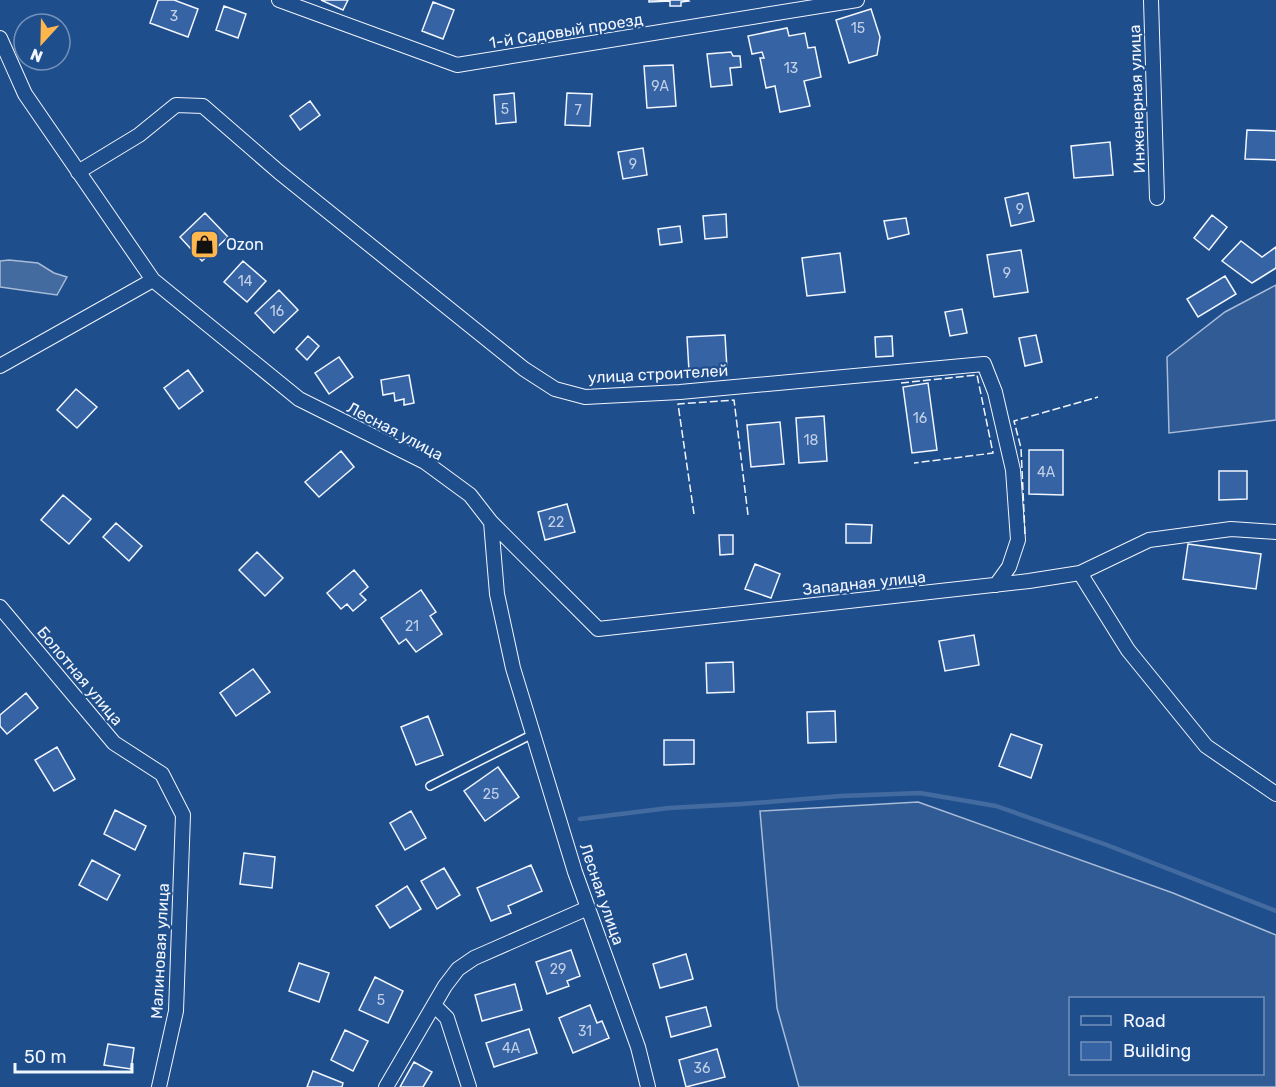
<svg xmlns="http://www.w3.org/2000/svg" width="1276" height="1087" viewBox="0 0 1276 1087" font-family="Rubik,sans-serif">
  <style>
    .built { fill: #305b95; stroke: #a8bbd7; stroke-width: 1.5; fill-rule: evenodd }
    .water { fill: #446ba0; stroke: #a8bbd7; stroke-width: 1.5 }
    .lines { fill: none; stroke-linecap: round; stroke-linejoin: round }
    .stream { stroke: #446ba0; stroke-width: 4.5 }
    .building { fill: #3563a3; stroke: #f2f6ff; stroke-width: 1.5 }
    .service-casing { stroke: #f2f6ff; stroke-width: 10 }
    .minor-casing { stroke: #f2f6ff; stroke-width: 16 }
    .service { stroke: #1f4e8c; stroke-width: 7 }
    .minor { stroke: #1f4e8c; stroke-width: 14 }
    .fence { stroke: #f2f6ff; stroke-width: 1.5; stroke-dasharray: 8 3; stroke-linecap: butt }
    .labels { text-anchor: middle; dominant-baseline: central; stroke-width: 4.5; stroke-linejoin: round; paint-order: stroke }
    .number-label { font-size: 14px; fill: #c3d1e8 }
    .street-label { font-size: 16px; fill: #f2f6ff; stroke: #1f4e8c }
    .poi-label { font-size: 16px; fill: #f2f6ff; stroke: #1f4e8c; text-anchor: start }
  </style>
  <rect width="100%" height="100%" fill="#1f4e8c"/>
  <!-- built -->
  <path class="built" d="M1276 285V420L1169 433 1167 357 1225 312Z
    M918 802 1173 893 1276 935V1087H799L777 1008 760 811ZM1070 998H1262V1074H1070Z"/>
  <!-- water -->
  <path class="water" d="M9 260 38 263 54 273 67 277 57 295 0 287V261Z"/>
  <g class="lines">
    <!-- stream -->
    <path class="stream" d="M580 819 669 808 742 804 841 796 920 793 996 806 1107 845 1276 911"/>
  </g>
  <!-- building -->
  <path class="building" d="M158 0H174L198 9 188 37 150 23Z
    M321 0H348L343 10Z
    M649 0H688L689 1 681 2V6H670V1L649 2Z
    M433 2 454 10 443 39 422 31Z
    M224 6 246 14 238 38 216 30Z
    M871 9 880 37 877 55 849 63 836 20Z
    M787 28 789 36 805 33 808 48 815 47 821 77 804 81 810 106 780 112 775 86 766 88 760 58H764L762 52 752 54 748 36Z
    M731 52 733 56H740L741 67 730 68 732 85 711 87 707 54Z
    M673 65 676 106 647 108 644 66Z
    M514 93 516 122 496 124 494 95Z
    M567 93 592 94 590 126 565 125Z
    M310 101 320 115 300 130 290 116Z
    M1247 130 1276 131V160L1245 159Z
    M1110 142 1113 175 1074 178 1071 146Z
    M643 148 647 175 623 179 618 152Z
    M1028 193 1034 221 1011 226 1005 198Z
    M205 213 228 237 202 261 180 237Z
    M726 214 727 237 705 239 703 216Z
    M1212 215 1227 227 1209 250 1194 238Z
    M906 218 909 234 888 239 884 221Z
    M680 226 682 242 660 245 658 229Z
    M1241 241 1262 257 1276 247V268L1252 283 1222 261Z
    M1021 250 1028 292 994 297 987 255Z
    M840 253 845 292 807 296 802 258Z
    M243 261 266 281 247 302 224 282Z
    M1225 276 1236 294 1198 317 1187 299Z
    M279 290 298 310 274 333 255 313Z
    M962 309 967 333 950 336 945 312Z
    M725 335 727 369 689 371 687 337Z
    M1036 335 1042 362 1025 366 1019 338Z
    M308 336 319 346 307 360 296 349Z
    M892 336 893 356 876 357 875 337Z
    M339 357 353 377 329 394 315 373Z
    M188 370 203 391 179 409 164 388Z
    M409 375 414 403 404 405V399L395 401 394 393 383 395 381 380Z
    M928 383 937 450 912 453 903 387Z
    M76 389 97 407 77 428 57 410Z
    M824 416 827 461 799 463 796 418Z
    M780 422 784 464 751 467 747 425Z
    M1029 450H1063V495L1029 494Z
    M341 451 354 467 319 497 305 482Z
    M1219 471H1247V499L1219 500Z
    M63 495 91 519 69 544 41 520Z
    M567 504 575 532 545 540 538 512Z
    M116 523 142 546 129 561 103 537Z
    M846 524 872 525 871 543H846Z
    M719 535H733V554L720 555Z
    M1188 544 1261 554 1256 589 1183 579Z
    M257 552 283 578 265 596 239 570Z
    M755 564 780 574 771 598 745 589Z
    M354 570 368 587 360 594 366 600 353 611 347 604 341 609 327 593Z
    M421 590 436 612 430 616 442 634 416 652 406 639 399 644 381 618Z
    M974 635 979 665 945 671 939 641Z
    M733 662 734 692 707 693 706 663Z
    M253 669 270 692 236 716 220 693Z
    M26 693 38 708 7 734 0 726V715Z
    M835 711 836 742 808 743 807 712Z
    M428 716 443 755 416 765 401 727Z
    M1011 734 1042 745 1031 778 999 766Z
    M664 740H694V764L664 765Z
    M57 747 75 779 54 791 35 760Z
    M498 767 519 797 485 821 464 791Z
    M115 810 146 826 135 850 104 834Z
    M411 811 426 838 405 850 390 823Z
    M244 853 275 857 272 888 240 884Z
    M92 860 120 875 107 900 79 885Z
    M531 865 542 891 508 906 511 913 491 921 477 888Z
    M444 868 460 895 437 909 421 881Z
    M407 886 421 909 390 928 376 906Z
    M571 950 580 976 567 981 569 986 547 994 536 962Z
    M686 954 693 979 660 988 653 964Z
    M299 963 329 973 319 1002 289 991Z
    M375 977 403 991 388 1023 359 1010Z
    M515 984 522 1010 482 1021 475 995Z
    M590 1005 597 1023 602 1021 609 1038 573 1053 559 1018Z
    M706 1007 711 1026 671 1037 666 1017Z
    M529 1029 537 1053 494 1067 486 1043Z
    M345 1030 368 1041 353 1071 331 1060Z
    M108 1044 134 1048 131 1069 104 1065Z
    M717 1049 725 1077 686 1087 679 1060Z
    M414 1062 432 1072 423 1087H400Z
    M313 1071 343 1083 342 1087H307Z"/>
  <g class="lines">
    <defs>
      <path id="service" d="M430 786 533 734"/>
      <path id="minor" d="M279 0 457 65 857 0
        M1151 0 1157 198
        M0 38 25 94 153 280 299 399 425 462 470 495 491 522 497 594 513 668 575 872 638 1047 648 1087
        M78 172 139 135 176 105 203 106 279 172 524 369 555 389 585 397 680 392 984 364 995 392 1013 470 1018 540 1009 567 996 585
        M0 366 153 280
        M491 522 598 629 1029 581 1080 573 1149 540 1231 529 1276 532
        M1080 573 1128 650 1206 746 1276 794
        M0 607 114 743 162 774 183 815 176 1011 159 1087
        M434 1005 447 1018 469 1087
        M386 1087 445 986 458 969 474 958 588 908"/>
    </defs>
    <!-- service casing -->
    <use href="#service" class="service-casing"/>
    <!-- minor casing -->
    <use href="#minor" class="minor-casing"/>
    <!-- service -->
    <use href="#service" class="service"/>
    <!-- minor -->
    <use href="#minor" class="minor"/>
    <!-- fence -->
    <path class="fence" d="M901 383 977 375 993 453 914 463
      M694 514 678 404 734 400 748 515
      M1025 534 1021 448 1014 421 1098 397"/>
  </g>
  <!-- icons -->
  <defs>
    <symbol id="shop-square" viewBox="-11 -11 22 22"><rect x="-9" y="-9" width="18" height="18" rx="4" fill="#ffb74d" stroke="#1f4e8c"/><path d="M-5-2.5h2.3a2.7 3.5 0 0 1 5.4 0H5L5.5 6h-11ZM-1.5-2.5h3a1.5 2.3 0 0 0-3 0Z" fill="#111"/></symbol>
  </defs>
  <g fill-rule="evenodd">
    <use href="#shop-square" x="188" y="228" width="33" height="33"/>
  </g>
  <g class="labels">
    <!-- number labels -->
    <g class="number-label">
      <text x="174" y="16">3</text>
      <text x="858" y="28">15</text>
      <text x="791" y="68">13</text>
      <text x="660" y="86">9А</text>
      <text x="505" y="109">5</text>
      <text x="578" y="110">7</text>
      <text x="633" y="164">9</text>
      <text x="1020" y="209">9</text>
      <text x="1007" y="273">9</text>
      <text x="245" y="281">14</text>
      <text x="277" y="311">16</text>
      <text x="920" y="418">16</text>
      <text x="811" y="440">18</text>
      <text x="1046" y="472">4А</text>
      <text x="556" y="522">22</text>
      <text x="412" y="626">21</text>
      <text x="491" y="794">25</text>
      <text x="558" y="969">29</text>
      <text x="381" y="1000">5</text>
      <text x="585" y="1031">31</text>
      <text x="511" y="1048">4А</text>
      <text x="702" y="1068">36</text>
    </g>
    <!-- street labels -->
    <g class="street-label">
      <text transform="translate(566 31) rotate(-9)">1-й Садовый проезд</text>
      <text transform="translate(1137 99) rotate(-92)">Инженерная улица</text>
      <text transform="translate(658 374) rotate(-3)">улица строителей</text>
      <text transform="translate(395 431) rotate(28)">Лесная улица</text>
      <text transform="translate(864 583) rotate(-6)">Западная улица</text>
      <text transform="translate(80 676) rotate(50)">Болотная улица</text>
      <text transform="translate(602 894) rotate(71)">Лесная улица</text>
      <text transform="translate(160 951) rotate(-87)">Малиновая улица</text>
    </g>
    <!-- poi labels -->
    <g class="poi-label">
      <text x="226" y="244">Ozon</text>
    </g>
  </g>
  <!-- legend -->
  <rect x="1069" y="997" width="195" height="78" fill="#1f4e8c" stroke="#7391ba" stroke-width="1.5"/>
  <rect x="1081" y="1016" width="30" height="9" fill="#1f4e8c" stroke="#7391ba" stroke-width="1.5"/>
  <text x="1123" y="1027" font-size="18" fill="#f2f6ff">Road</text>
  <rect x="1081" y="1042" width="30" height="18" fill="#3563a3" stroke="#7391ba" stroke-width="1.5"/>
  <text x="1123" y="1057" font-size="18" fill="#f2f6ff">Building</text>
  <!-- north arrow -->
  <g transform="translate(42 42) rotate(202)"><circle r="28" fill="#1f4e8c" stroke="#7391ba" stroke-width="1.5"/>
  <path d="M0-4.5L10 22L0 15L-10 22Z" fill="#ffb74d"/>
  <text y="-9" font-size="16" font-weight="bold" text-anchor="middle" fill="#f2f6ff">N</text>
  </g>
  <!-- scale -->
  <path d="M15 1063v9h117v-9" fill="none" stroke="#f2f6ff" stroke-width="3"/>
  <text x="24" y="1063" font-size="18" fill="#f2f6ff" stroke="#1f4e8c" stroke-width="4.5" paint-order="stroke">50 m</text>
</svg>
